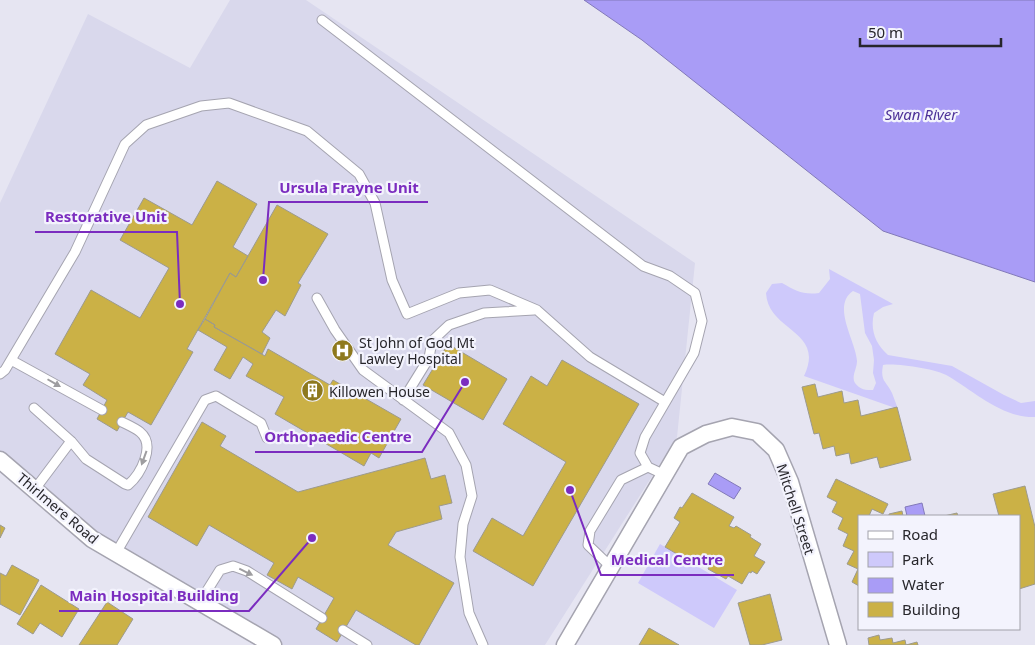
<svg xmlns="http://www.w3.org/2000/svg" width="1035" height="645" viewBox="0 0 1035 645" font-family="'Noto Sans',sans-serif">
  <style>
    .built { fill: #d9d8ec }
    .green { fill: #cec9fb; fill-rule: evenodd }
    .water { fill: #a99cf6; stroke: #8279b9 }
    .building { fill: #cbb146; stroke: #9c9a8e }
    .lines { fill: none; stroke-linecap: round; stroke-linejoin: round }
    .lane-casing { stroke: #a5a4b0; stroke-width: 11 }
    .street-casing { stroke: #a5a4b0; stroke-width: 19 }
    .lane { stroke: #fff; stroke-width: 9 }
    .street { stroke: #fff; stroke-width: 16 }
    .oneway { fill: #9e9da0 }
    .labels { text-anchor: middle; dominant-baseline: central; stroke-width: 4.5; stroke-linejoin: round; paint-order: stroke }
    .poi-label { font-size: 14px; fill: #27262b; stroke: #f3f3fd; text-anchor: start }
    .street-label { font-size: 14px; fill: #27262b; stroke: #f3f3fd }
    .water-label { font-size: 15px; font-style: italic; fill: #4d3298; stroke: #f3f3fd }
    .leader { fill: none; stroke: #7b2cbf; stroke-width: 2 }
    .callout-dot { fill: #7b2cbf; stroke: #f3f3fd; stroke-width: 2 }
    .callout-label { font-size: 15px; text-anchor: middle; font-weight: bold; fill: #7b2cbf; stroke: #f3f3fd; stroke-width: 4.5; stroke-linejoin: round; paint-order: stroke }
  </style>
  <rect width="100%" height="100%" fill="#e6e5f2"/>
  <!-- built -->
  <path class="built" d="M230 0H306L695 263 677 437 545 645H261L116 553 0 460V203L88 14 190 68Z"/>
  <!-- green -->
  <path class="green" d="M829 269 893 304 883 307 874 313C870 329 875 344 888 355L952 366 1004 395 1021 403 1035 401V417C1002 418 975 392 948 376 936 369 897 363 883 365 880 382 886 380 892 393 894 398 896 404 898 409L804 376C826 330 768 332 766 293L772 284 782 283C796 291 803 295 819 293L830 279ZM853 291 860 294 865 333 872 346 874 360 873 373 876 383 873 390C866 390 860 390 855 383 851 376 857 369 857 361 856 341 831 306 853 291Z
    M660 544 737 590 714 628 638 583Z"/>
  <!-- water -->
  <path class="water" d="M584 0H1035V282L883 231 642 40Z
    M715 473 741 488 734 499 708 484Z
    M922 503 925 516H907L905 507Z"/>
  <!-- building -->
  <path class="building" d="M217 181 257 204 233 247 248 256 236 277 230 273 187 349 193 352 151 425 128 412 117 431 97 419 107 400 83 385 90 374 55 354 91 290 140 318 169 268 120 240 144 198 192 225Z
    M277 205 328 234 298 283 301 285 285 316 276 310 262 332 270 338 262 354 214 327 215 325 205 319 230 273 236 277Z
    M205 319 215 325 214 327 265 356 268 349 330 385 333 380 401 419 379 458 371 453 364 466 275 414 284 397 246 376 253 364 243 357 230 379 214 370 227 347 198 330Z
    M448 344 507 379 483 420 423 385Z
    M562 360 639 404 533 586 473 551 492 518 523 536 566 462 503 424 531 376 547 386Z
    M815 384 818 397 842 391 844 403 858 400 861 416 897 407 911 460 880 468 877 457 851 464 849 453 836 456 834 446 823 449 819 433 814 434 802 387Z
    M202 422 226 436 220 446 298 492 425 458 431 479 445 475 452 503 439 506 442 519 396 532 388 545 454 583 419 645H416L356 610 337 642 316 629 334 598 298 577 292 589 267 575 274 563 209 525 197 546 148 517Z
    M836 479 888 504 883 514 872 509 869 516H859V586L852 582 858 569 847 564 854 551 843 546 848 534 838 529 843 518 832 512 837 502 827 497Z
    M1025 486 1035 527V584L1019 589V516H999L993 494Z
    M692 493 734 517 729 526 734 528 736 526 751 535 750 537 761 544 754 556 765 562 757 574 752 571 751 573 749 572 742 584 728 576 726 579 708 569 709 567 696 559 694 564 665 547 680 522 674 518 680 507 682 508Z
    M902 511 903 516H889V514Z
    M957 513 958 516H944Z
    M0 525 5 528 0 538Z
    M12 565 39 580 20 615 0 604V573L6 576Z
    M41 585 79 609 62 637 40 623 33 634 17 624Z
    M770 594 782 640 762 645H750L738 603Z
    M107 602 133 619 117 645H79Z
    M649 628 679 645H639Z
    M879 635 880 640 892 638 893 643 905 640 906 645 917 642 918 645H869L868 638Z"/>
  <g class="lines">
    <defs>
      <path id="lane" d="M322 20 643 266 670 276 695 293 702 321 694 353 645 437 640 453 648 467 665 475
        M317 298 335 330 363 370 449 433 466 465 472 496 463 524 460 557 469 613 483 645
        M11 360 102 410
        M0 374 5 370 75 252 125 144 146 125 201 106 229 103 307 131 359 174 375 203 392 280 407 314 459 293 490 290 537 310 590 357 665 402
        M403 400 429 358 432 341 449 325 484 313 534 310
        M34 408 71 441 86 459 125 484 128 485C141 474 156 445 140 432 135 428 128 425 122 422
        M35 489 71 441
        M116 553 205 400 216 396 261 423 267 438
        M611 567 588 545 590 531 621 480 648 467
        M200 602 220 570 233 566 247 571 322 618
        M343 630 367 645"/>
      <path id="street" d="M0 460 92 539 273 645
        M565 645 681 447 706 434 732 427 757 432 776 450 790 482 838 645"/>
    </defs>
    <!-- lane casing -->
    <use href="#lane" class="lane-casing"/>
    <!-- street casing -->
    <use href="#street" class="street-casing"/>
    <!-- lane -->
    <use href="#lane" class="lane"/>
    <!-- street -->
    <use href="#street" class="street"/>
  </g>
  <!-- one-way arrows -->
  <defs><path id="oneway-solid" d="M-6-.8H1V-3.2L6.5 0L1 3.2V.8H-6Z" transform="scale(1.25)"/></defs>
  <g class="oneway">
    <use href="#oneway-solid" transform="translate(54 383) rotate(30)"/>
    <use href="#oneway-solid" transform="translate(144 458) rotate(110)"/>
    <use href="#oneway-solid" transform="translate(246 572) rotate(26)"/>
  </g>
  <!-- icons -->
  <defs>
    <symbol id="hospital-disc" viewBox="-11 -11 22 22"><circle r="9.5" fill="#8e791e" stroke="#f3f3fd"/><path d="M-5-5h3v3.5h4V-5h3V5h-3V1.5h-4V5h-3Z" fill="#fff"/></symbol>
    <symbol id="building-disc" viewBox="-11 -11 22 22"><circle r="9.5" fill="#8e791e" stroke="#f3f3fd"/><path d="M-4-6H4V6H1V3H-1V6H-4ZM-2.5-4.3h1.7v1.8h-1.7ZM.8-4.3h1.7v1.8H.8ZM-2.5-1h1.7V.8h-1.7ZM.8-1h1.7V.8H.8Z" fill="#fff"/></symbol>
  </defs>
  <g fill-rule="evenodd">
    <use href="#hospital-disc" x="330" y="338" width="25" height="25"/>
    <use href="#building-disc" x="300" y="378" width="25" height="25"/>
  </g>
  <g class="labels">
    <!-- poi labels -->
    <g class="poi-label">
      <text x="359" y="342">St John of God Mt<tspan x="359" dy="16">Lawley Hospital</tspan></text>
      <text x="329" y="391">Killowen House</text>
    </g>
    <!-- street labels -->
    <g class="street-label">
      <text transform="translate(58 508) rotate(40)">Thirlmere Road</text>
      <text transform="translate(796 509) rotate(72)">Mitchell Street</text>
    </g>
    <!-- water labels -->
    <g class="water-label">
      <text x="921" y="114">Swan River</text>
    </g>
  </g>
  <!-- callouts -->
  <path class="leader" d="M263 280L269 202H428M180 304L177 232H35M465 382L422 452H255M570 490L601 575H734M312 538L249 611H59"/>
  <g class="callout-dot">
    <circle cx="263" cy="280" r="5"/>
    <circle cx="180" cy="304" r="5"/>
    <circle cx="465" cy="382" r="5"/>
    <circle cx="570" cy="490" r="5"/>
    <circle cx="312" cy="538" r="5"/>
  </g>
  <g class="callout-label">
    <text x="349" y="193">Ursula Frayne Unit</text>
    <text x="106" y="222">Restorative Unit</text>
    <text x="338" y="442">Orthopaedic Centre</text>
    <text x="667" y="565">Medical Centre</text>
    <text x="154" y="601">Main Hospital Building</text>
  </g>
  <!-- legend -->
  <rect x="858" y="515" width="162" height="115" fill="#f3f3fd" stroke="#a1a1a9"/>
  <rect x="868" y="531" width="25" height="8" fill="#ffffff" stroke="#a1a1a9"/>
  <text x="902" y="540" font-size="15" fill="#27262b">Road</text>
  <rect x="868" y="552" width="25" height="15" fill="#cec9fb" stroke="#a1a1a9"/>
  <text x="902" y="565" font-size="15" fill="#27262b">Park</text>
  <rect x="868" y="578" width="25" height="15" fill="#a99cf6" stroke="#a1a1a9"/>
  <text x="902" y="590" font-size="15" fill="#27262b">Water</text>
  <rect x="868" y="602" width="25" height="15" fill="#cbb146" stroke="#a1a1a9"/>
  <text x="902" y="615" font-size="15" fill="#27262b">Building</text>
  <!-- scale -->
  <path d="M860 38v8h141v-8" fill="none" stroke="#27262b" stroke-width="2.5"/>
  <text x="868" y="38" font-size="15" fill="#27262b" stroke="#f3f3fd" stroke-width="4" paint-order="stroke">50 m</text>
</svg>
